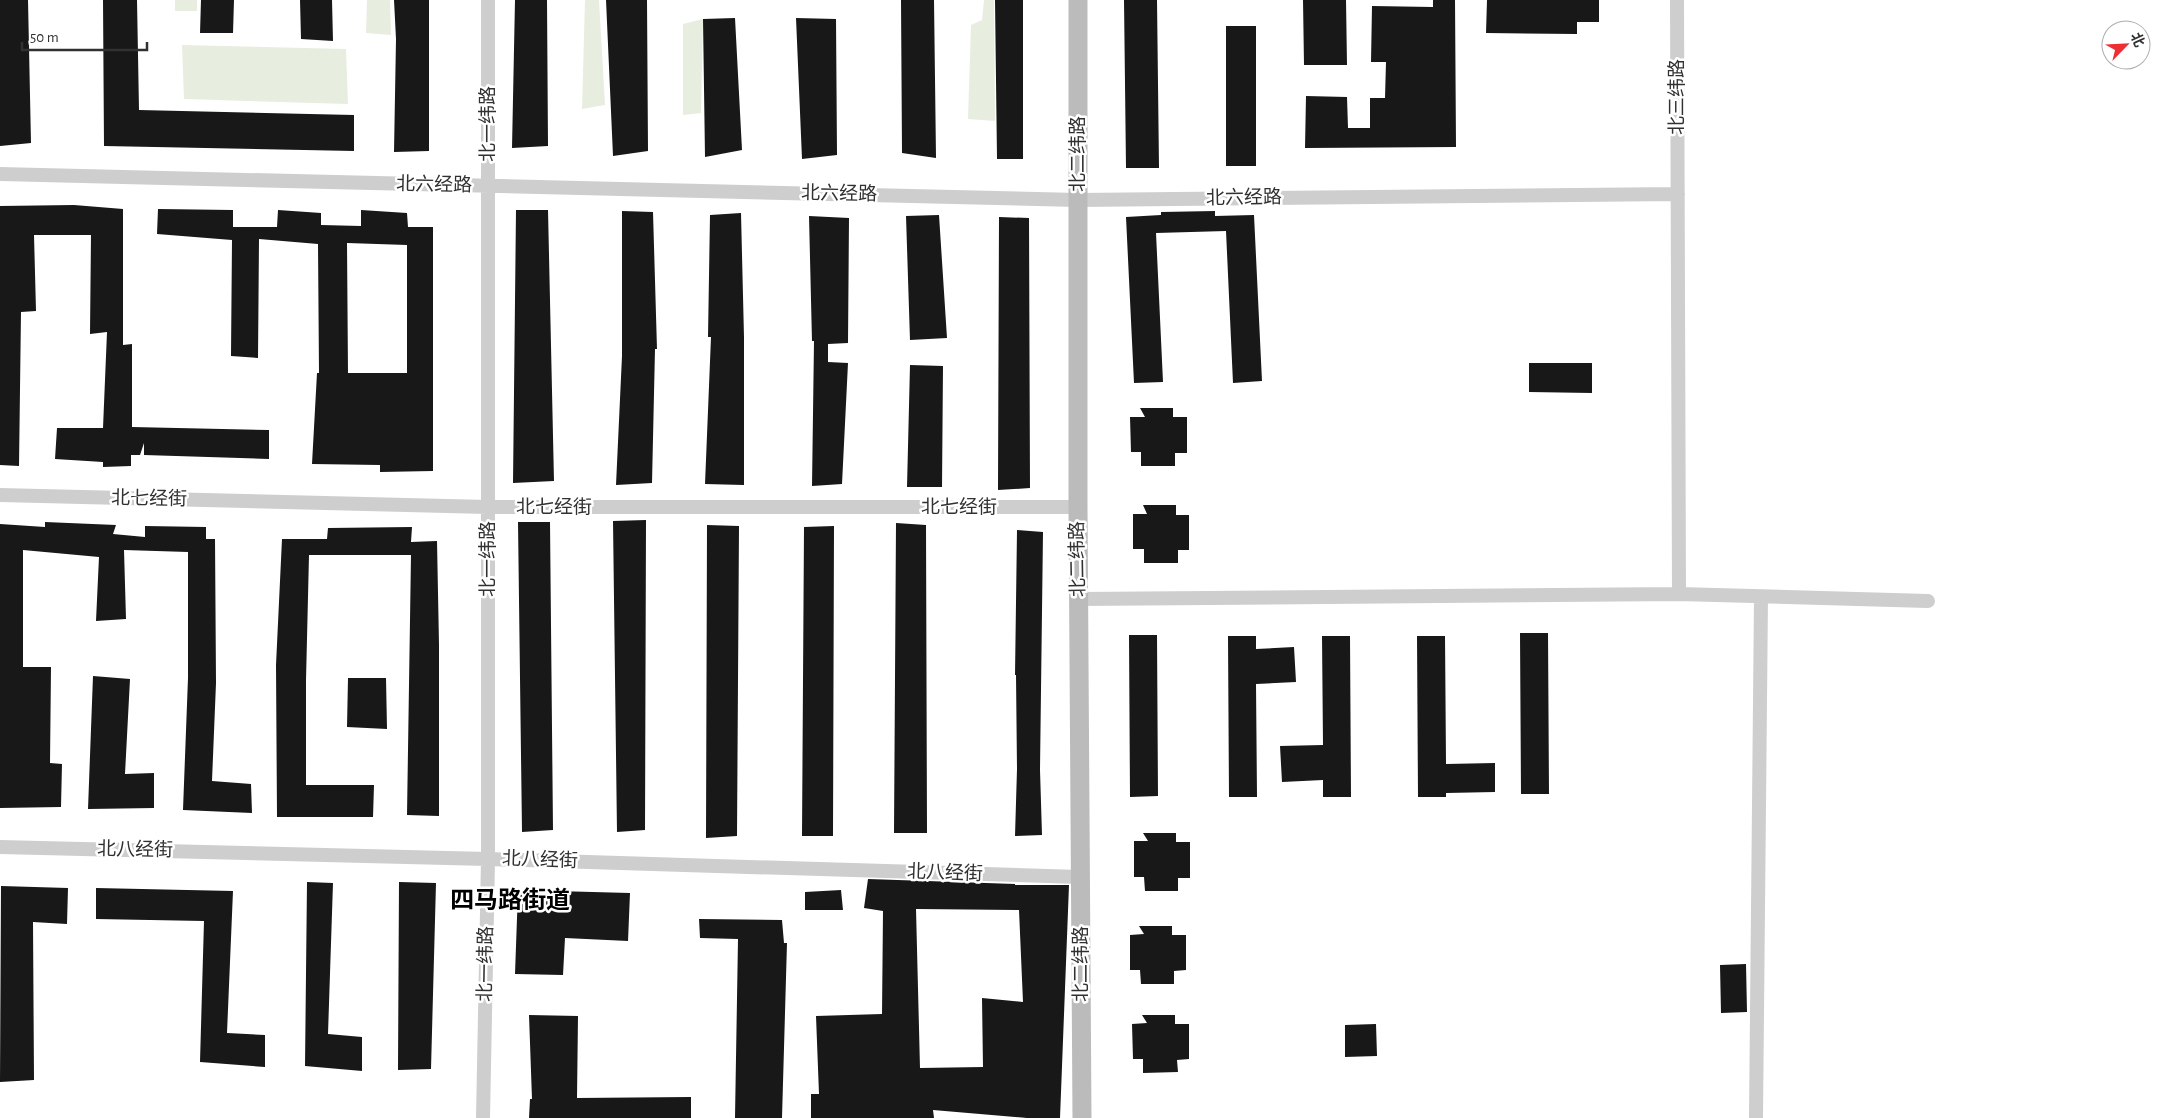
<svg xmlns="http://www.w3.org/2000/svg" width="2171" height="1118" viewBox="0 0 2171 1118" font-family="'Alegreya Sans','Noto Sans SC',sans-serif">
  <style>
    .green { fill: #e7eedf }
    .building { fill: #181818; fill-rule: evenodd }
    .lines { fill: none; stroke-linecap: round; stroke-linejoin: round }
    .street { stroke: #cecece; stroke-width: 14 }
    .secondary { stroke: #bbb; stroke-width: 19 }
    .labels { text-anchor: middle; dominant-baseline: central; stroke-width: 5; stroke-linejoin: round; paint-order: stroke }
    .street-label { font-size: 19px; fill: #313131; stroke: #fff }
    .district-label { font-size: 24px; font-weight: bold; fill: #000; stroke: #fff }
  </style>
  <rect width="100%" height="100%" fill="#fff"/>
  <!-- green -->
  <path class="green" d="M175 0H197V11H175Z
    M367 0H390L391 35 366 33Z
    M585 0H599L605 105 582 109Z
    M984 0H994L995 121 968 119 971 25 982 20Z
    M703 19 701 113 683 115V24Z
    M182 45 346 49 348 104 184 99Z"/>
  <!-- building -->
  <path class="building" d="M0 0H28L31 143 0 146Z
    M103 0H137L139 110 354 115V151L104 146Z
    M201 0H234L233 33H200Z
    M300 0H332L333 41 301 39Z
    M394 0H429V151L394 152 396 39Z
    M515 0H547L548 146 512 148Z
    M606 0H647L648 151 613 156Z
    M901 0H934L936 158 902 153Z
    M995 0H1023V159H997Z
    M1124 0H1157L1159 168H1126Z
    M1303 0H1346L1347 65H1304Z
    M1433 0H1455L1456 147 1305 148 1306 96 1347 97 1348 128H1370V98H1385L1386 62H1371L1372 6 1433 7Z
    M1487 0H1599V22H1577V34L1486 33Z
    M735 18 742 150 705 157 703 19Z
    M796 18 836 19 837 155 802 159Z
    M1226 26H1256V166H1226Z
    M74 205 123 209V345L132 344V427L269 430V459L144 455V443L140 455H131V466L103 467V462L55 459 57 428H103L107 332 90 334 91 235H34L36 311 21 312 19 466 0 465V206Z
    M158 209 233 210V227H277L278 210 321 213V225L361 226V210L407 213 408 227H433V471L380 472V465L312 464 317 373H319L318 244 259 239 258 358 231 356 232 240 157 234ZM347 243 407 245V373H348Z
    M516 210H548L554 481 513 483Z
    M622 211 653 212 657 349H655L652 483 616 485 622 356Z
    M1215 211V216L1254 215 1262 381 1233 383 1226 231 1156 233 1163 382 1134 383 1126 217 1161 215V212Z
    M741 213 744 337V485L705 484 711 337H708L710 215Z
    M939 215 947 338 910 340 906 216Z
    M809 216 849 218 848 343 828 344V362L848 363 842 484 812 486 814 341H812Z
    M999 217 1029 218 1030 488 998 490Z
    M1529 363H1592V393L1529 392Z
    M910 365 943 366 942 487H907Z
    M1140 408H1173V417H1187V453H1175V466H1141V452H1131L1130 417H1145Z
    M1143 505H1176V515H1189V550H1178V563H1144V549H1133V514H1147Z
    M646 520 645 830 617 832 613 521Z
    M45 522 116 525 113 534 145 537V526L206 527V539H215L216 683 212 781 251 784 252 813 183 810 188 678V552L124 550 126 619 96 621 99 557 23 550V667H51L50 763 62 764 61 807 0 808V524L45 527Z
    M518 522H550L553 830 522 832Z
    M896 523 926 525 927 833H894Z
    M707 525 739 526 737 836 706 838Z
    M834 526 833 836H802L804 527Z
    M412 527 411 542 437 541 439 645V816L407 815 411 555H309L306 680V785H374L373 817H277L276 665 282 539H327L328 528Z
    M1017 530 1043 532 1040 770 1042 835 1015 836 1017 769 1016 675H1015Z
    M1520 633H1548L1549 794H1521Z
    M1129 635H1157L1158 796 1130 797Z
    M1228 636H1256V649L1294 647 1296 682 1256 684 1257 797H1229Z
    M1322 636H1350L1351 797H1323V780L1282 782 1280 746 1323 745Z
    M1417 636H1445L1446 764 1495 763V792L1446 793V797H1418Z
    M93 676 130 679 125 774 154 773V808L88 809Z
    M348 678H386L387 729 347 727Z
    M1143 833H1176V842H1190V878H1178V891H1145L1144 877H1134V841H1148Z
    M868 879 1015 884V885H1069L1060 1118H1027L933 1110 934 1118H811V1094H819L816 1016 882 1014 883 911 864 908ZM916 909 1019 910 1023 1002 982 998 983 1067 920 1068Z
    M307 882 333 883 328 1034 362 1037V1071L305 1066Z
    M399 882 436 883 431 1069 398 1070Z
    M1 886 68 888 67 924 33 922 34 1080 0 1082Z
    M96 888 233 891 227 1033 265 1035V1067L200 1062 204 921 96 919Z
    M518 890 630 893 628 941 565 938 563 975 515 974Z
    M841 890 843 910H805V892Z
    M699 919 782 920 784 943H787L782 1118H735L738 939 700 938Z
    M1139 926H1172V935H1186V970L1174 971V984H1141L1140 970H1130V935L1144 934Z
    M1746 964 1747 1012 1721 1013 1720 965Z
    M529 1015 578 1016 577 1098 691 1097V1118H529L530 1099H532Z
    M1142 1015H1175V1024H1189V1059L1177 1060 1178 1072 1143 1073V1059H1133L1132 1024 1147 1023Z
    M1376 1024 1377 1056 1345 1057V1025Z"/>
  <g class="lines">
    <!-- street -->
    <path class="street" d="M0 174 1078 200 1678 194
      M0 495 488 507H1078
      M1679 594 1928 601
      M1079 599 1679 594 1677 0
      M0 847 488 859 1080 877
      M483 1118 488 859V0
      M1756 1118 1761 597"/>
    <!-- secondary -->
    <path class="secondary" d="M1078 0V507L1082 1118"/>
  </g>
  <g class="labels">
    <!-- street labels -->
    <g class="street-label">
      <text transform="translate(1677 97) rotate(-90)">北三纬路</text>
      <text transform="translate(488 124) rotate(-90)">北一纬路</text>
      <text transform="translate(1078 154) rotate(-90)">北二纬路</text>
      <text transform="translate(434 185) rotate(1)">北六经路</text>
      <text transform="translate(839 194) rotate(1)">北六经路</text>
      <text transform="translate(1244 198) rotate(-1)">北六经路</text>
      <text transform="translate(149 499) rotate(1)">北七经街</text>
      <text x="554" y="507">北七经街</text>
      <text x="959" y="507">北七经街</text>
      <text transform="translate(488 559) rotate(-90)">北一纬路</text>
      <text transform="translate(1078 559) rotate(-91)">北二纬路</text>
      <text transform="translate(135 850) rotate(1)">北八经街</text>
      <text transform="translate(540 860) rotate(2)">北八经街</text>
      <text transform="translate(945 873) rotate(2)">北八经街</text>
      <text transform="translate(486 964) rotate(-89)">北一纬路</text>
      <text transform="translate(1081 964) rotate(-90)">北二纬路</text>
    </g>
    <!-- district labels -->
    <g class="district-label">
      <text x="510" y="901">四马路街道</text>
    </g>
  </g>
  <!-- north arrow -->
  <g transform="translate(2126 45) rotate(66)"><circle r="24" fill="#ffffff" stroke="#adadad"/>
  <path d="M0-4L9 19L0 12L-9 19Z" fill="#ee2e33"/>
  <text y="-8" font-size="14" font-weight="bold" text-anchor="middle" fill="#313131">北</text>
  </g>
  <!-- scale -->
  <path d="M22 42v8h125v-8" fill="none" stroke="#313131" stroke-width="2.5"/>
  <text x="30" y="42" font-size="15" fill="#313131" stroke="#ffffff" stroke-width="4" paint-order="stroke">50 m</text>
</svg>
